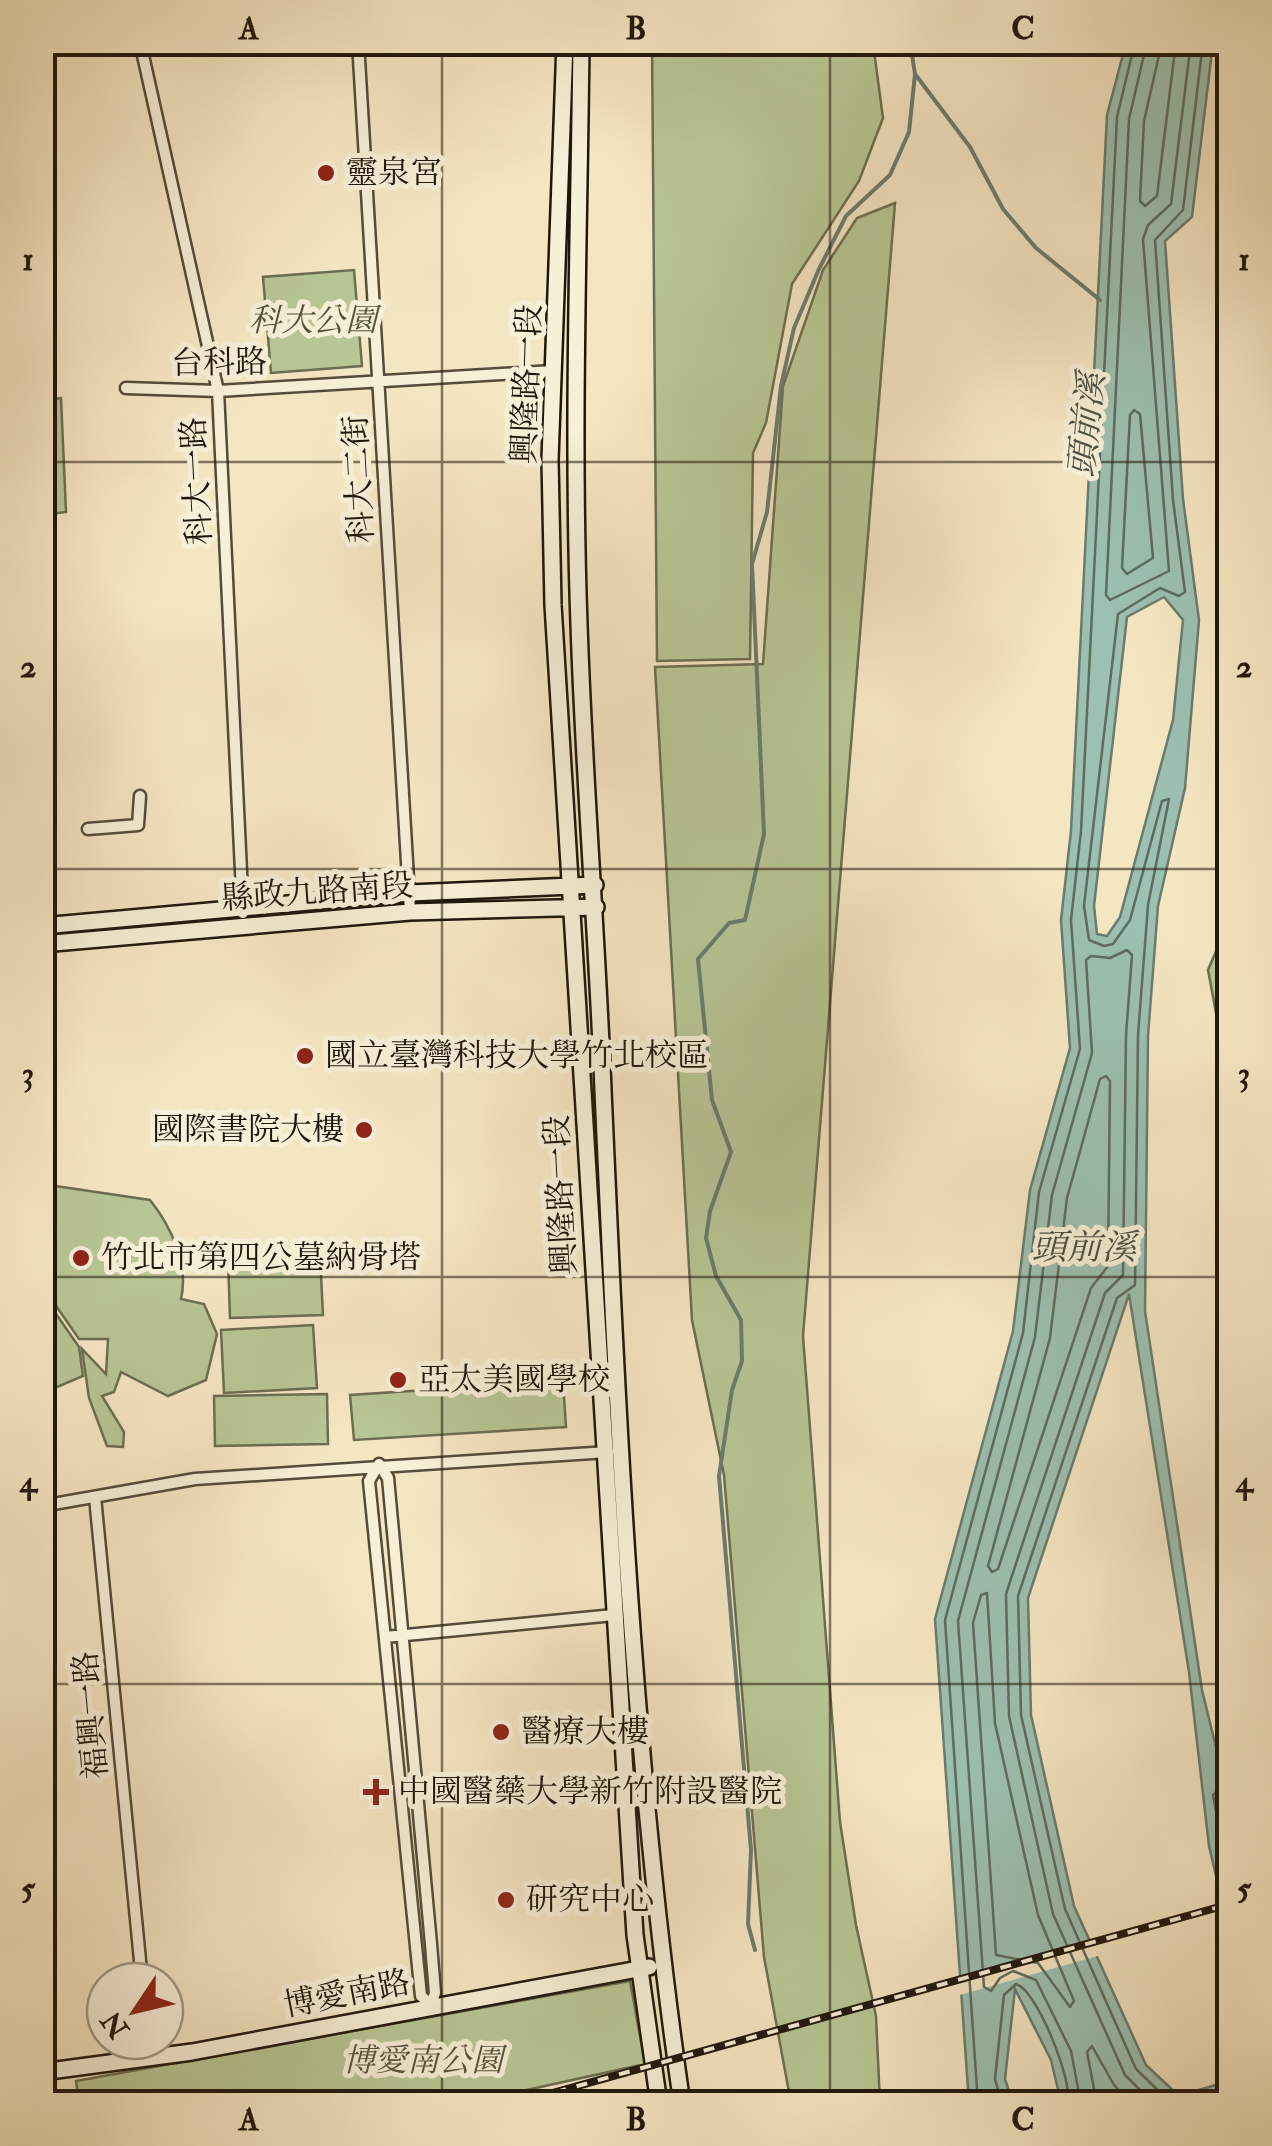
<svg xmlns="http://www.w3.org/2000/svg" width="1272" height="2146" viewBox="0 0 1272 2146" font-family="'IM FELL Double Pica','Noto Serif TC',serif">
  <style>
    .green { fill: #b8c695; stroke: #6c6e50; stroke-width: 2.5 }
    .water { fill: #9cc0b1; stroke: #6a7c6f; stroke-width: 2.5; fill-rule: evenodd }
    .pier { fill: #f5e6c2 }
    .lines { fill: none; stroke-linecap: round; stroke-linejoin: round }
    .shore { stroke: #5e6c5e; stroke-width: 2.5 }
    .stream { stroke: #6a7c6f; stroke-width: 4 }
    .street-casing { stroke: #554b3a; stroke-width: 15 }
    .secondary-casing { stroke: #20170c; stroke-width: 20 }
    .street { stroke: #f8efd7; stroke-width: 10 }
    .secondary { stroke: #f8efd7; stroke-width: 15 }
    .rail-casing { stroke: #20170c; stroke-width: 8 }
    .rail { stroke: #f8efd7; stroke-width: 4; stroke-dasharray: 11; stroke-linecap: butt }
    .grid { fill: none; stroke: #20170c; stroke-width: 2.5; stroke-opacity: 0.55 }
    .poi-dot { fill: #8f2418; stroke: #f8efd7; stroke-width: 4 }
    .labels { text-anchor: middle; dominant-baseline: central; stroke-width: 10; stroke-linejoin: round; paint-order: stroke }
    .poi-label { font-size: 32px; fill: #20170c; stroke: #f8efd7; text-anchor: start }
    .park-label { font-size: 32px; font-style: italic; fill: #55543c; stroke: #f8efd7 }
    .street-label { font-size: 32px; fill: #20170c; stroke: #f8efd7 }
    .water-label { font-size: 35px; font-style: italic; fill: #4b5246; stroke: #f8efd7 }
    .neatline { fill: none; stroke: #20170c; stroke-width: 4 }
    .grid-label { font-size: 32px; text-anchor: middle; font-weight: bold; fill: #20170c }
  </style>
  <rect width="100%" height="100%" fill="#f5e6c2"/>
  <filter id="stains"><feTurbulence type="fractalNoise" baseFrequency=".002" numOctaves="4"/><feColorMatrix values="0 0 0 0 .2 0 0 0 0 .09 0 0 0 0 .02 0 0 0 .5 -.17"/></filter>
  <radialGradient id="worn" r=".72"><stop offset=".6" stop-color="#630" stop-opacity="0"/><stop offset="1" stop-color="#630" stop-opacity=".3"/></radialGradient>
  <!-- green -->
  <path class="green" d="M652 43H873L883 118 859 181 792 284 766 423 753 453 750 659 657 661Z
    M895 203 803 1336 840 1822 856 1925 876 2016 880 2103H791L764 1957 724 1475 692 1320 655 667 763 664 783 386 823 270 857 218Z
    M354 270 362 366 271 373 263 277Z
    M61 398 66 512 43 515V401Z
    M1229 534V826L1220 794Z
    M1229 921H1230L1229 1279 1222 1045 1208 970Z
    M42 1184 150 1200C171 1226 189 1265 181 1299L204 1304 217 1334 206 1380 168 1396 121 1372 114 1392 102 1396 124 1432 123 1447 107 1446 89 1398 82 1349 106 1374 108 1339H79L43 1287Z
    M320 1254 323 1315 230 1318 228 1259Z
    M43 1295 79 1347 83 1376 43 1393Z
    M313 1325 317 1388 224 1393 221 1330Z
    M563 1381 566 1427 354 1440 350 1395Z
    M327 1394 328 1444 215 1446 214 1396Z
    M630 1981 645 2064 463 2104 79 2103 76 2081Z"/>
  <!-- water -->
  <path class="water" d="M1126 43H1213L1192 217 1165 241 1183 499 1199 620 1185 788 1158 906 1148 1036 1145 1311 1202 1690 1229 1800V1931L1209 1846 1189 1672 1129 1294 1028 1598 1031 1715 1074 1906 1146 2065 1179 2096 1229 2081V2103H1041L1060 2098 1051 2060 1015 1989 1005 2079 1013 2103H969L935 1619 1013 1331 1030 1190 1070 1048 1061 920 1071 831 1107 115ZM1164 597 1183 620 1173 720 1120 917 1107 936 1097 934 1094 906 1127 617Z"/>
  <!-- pier -->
  <path class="pier" d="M1094 1939 1101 1955 956 1996 955 1977Z"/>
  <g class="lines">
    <!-- shore -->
    <path class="shore" d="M1147 42 1129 119 1106 595 1110 600 1169 571 1143 239 1148 225 1171 204 1191 42
      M1162 42 1144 121 1140 201 1145 206 1157 196 1176 42
      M1134 410 1140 414 1153 558 1127 574 1122 568 1130 415Z
      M1106 1076 1110 1081 1108 1266 1091 1288 998 1569 992 1572 988 1566 1050 1338 1067 1198 1100 1079Z
      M987 1593 995 1723 1038 1915 1074 2001 1070 2007 1038 1963 996 1955 973 1623 981 1595Z
      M1230 1792 1218 1790 1213 1795 1230 1888
      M978 2104 945 1620 1023 1333 1039 1192 1080 1049 1071 920 1081 831 1117 117 1135 42
      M1002 2104 995 2079 1004 1995 1016 1984C1037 1990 1073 2081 1068 2104
      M1081 2104 1071 2051 1036 1980 1013 1971 1000 1978 991 1991 984 1987 958 1621 1035 1337 1052 1195 1092 1053 1086 960 1091 956 1110 958 1127 950 1132 955 1126 1035 1123 1275 1105 1293 1006 1594 1009 1716 1053 1914 1125 2075 1154 2104
      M1097 2104 1087 2052 1092 2046 1114 2085 1132 2104
      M1172 2104 1136 2069 1065 1909 1021 1715 1018 1596 1117 1298 1135 1285 1138 1035 1148 905 1169 799 1162 801 1130 920 1113 944 1104 946 1089 940 1084 906 1118 614 1160 588 1179 596 1185 592 1173 500 1155 240 1183 210 1203 42"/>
    <!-- stream -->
    <path class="stream" d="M915 74 970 147 1003 209 1036 248 1100 300
      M755 1950 748 1924 751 1850 719 1476 732 1390 742 1361 741 1320 716 1276 706 1238 710 1211 731 1152 712 1100 698 959 729 923 745 920 764 834 752 564 767 512 781 386 794 328 819 269 846 216 890 175 909 132 915 74 910 42"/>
    <defs>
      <path id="street" d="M140 42 218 391 243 913
        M358 42 410 912
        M126 388 218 391 553 371
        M88 829 138 825 140 796
        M379 1464 388 1478 431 1944 435 1993 431 2005 421 1996 369 1481Z
        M95 1497 142 1981
        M42 1506 195 1479 608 1452
        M385 1637 614 1615"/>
      <path id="secondary" d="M565 42 550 460 553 605 635 1935 659 2104
        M581 42C579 236 572 430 579 624 584 779 597 935 603 1090 618 1429 633 1767 682 2104
        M42 926 409 893 595 885
        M42 944 410 912 596 907
        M42 2072 192 2052 649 1967"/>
    </defs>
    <!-- street casing -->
    <use href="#street" class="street-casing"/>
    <!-- secondary casing -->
    <use href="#secondary" class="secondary-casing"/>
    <!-- street -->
    <use href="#street" class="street"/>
    <!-- secondary -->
    <use href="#secondary" class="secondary"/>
    <defs>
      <path id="rail" d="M513 2104 1230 1904"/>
    </defs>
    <!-- rail casing -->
    <use href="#rail" class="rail-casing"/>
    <!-- rail -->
    <use href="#rail" class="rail"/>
  </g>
  <!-- grid -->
  <path class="grid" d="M442 42V2104M830 42V2104M42 462H1230M42 869H1230M42 1277H1230M42 1684H1230"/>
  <!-- markers -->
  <g class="poi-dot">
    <circle cx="326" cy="173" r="10"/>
    <circle cx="305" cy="1056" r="10"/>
    <circle cx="364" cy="1130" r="10"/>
    <circle cx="81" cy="1258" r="10"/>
    <circle cx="398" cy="1380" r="10"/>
    <circle cx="501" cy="1732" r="10"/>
    <path d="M371 1777h10v10h10v10h-10v10h-10v-10h-10v-10h10z"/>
    <circle cx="506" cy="1900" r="10"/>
  </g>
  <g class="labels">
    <!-- poi labels -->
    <g class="poi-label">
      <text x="346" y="173">靈泉宮</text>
      <text x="325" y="1056">國立臺灣科技大學竹北校區</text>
      <text x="344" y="1130" text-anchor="end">國際書院大樓</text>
      <text x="101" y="1258">竹北市第四公墓納骨塔</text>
      <text x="418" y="1380">亞太美國學校</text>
      <text x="521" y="1732">醫療大樓</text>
      <text x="398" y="1792">中國醫藥大學新竹附設醫院</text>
      <text x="526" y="1900">研究中心</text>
    </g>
    <!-- park labels -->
    <g class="park-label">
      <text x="313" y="321">科大公園</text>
      <text x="423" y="2061">博愛南公園</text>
    </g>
    <!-- street labels -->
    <g class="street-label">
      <text transform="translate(219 363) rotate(-1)">台科路</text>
      <text transform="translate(527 384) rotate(-88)">興隆路一段</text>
      <text transform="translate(359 479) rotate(-93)">科大二街</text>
      <text transform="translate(197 481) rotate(-93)">科大一路</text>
      <text transform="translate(317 892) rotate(-4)">縣政九路南段</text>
      <text transform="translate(561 1195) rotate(-93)">興隆路一段</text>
      <text transform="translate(91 1715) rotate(-95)">福興一路</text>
      <text transform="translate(347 1994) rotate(-11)">博愛南路</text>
    </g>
    <!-- water labels -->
    <g class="water-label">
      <text transform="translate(1087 425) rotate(-84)">頭前溪</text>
      <text x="1084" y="1248">頭前溪</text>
    </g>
  </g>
  <!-- margin -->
  <rect width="1272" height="2146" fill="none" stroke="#f5e6c2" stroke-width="110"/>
  <!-- north arrow -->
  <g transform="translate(135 2011) rotate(235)"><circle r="48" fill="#f8efd7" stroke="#a29986" stroke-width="2.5"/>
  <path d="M0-8L18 38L0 25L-18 38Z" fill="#8f2418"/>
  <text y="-15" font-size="28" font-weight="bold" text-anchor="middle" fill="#20170c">N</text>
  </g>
  <rect x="55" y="55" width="1162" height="2036" class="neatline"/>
  <g class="grid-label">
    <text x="249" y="39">A</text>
    <text x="636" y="39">B</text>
    <text x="1023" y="39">C</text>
    <text x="28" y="270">1</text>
    <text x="1244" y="270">1</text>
    <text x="28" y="677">2</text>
    <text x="1244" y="677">2</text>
    <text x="28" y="1084">3</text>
    <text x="1244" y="1084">3</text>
    <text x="28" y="1492">4</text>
    <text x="1244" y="1492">4</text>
    <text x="28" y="1899">5</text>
    <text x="1244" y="1899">5</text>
    <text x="249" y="2130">A</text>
    <text x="636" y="2130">B</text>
    <text x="1023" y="2130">C</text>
  </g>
  <rect width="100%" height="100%" filter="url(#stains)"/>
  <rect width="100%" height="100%" fill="url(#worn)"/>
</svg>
